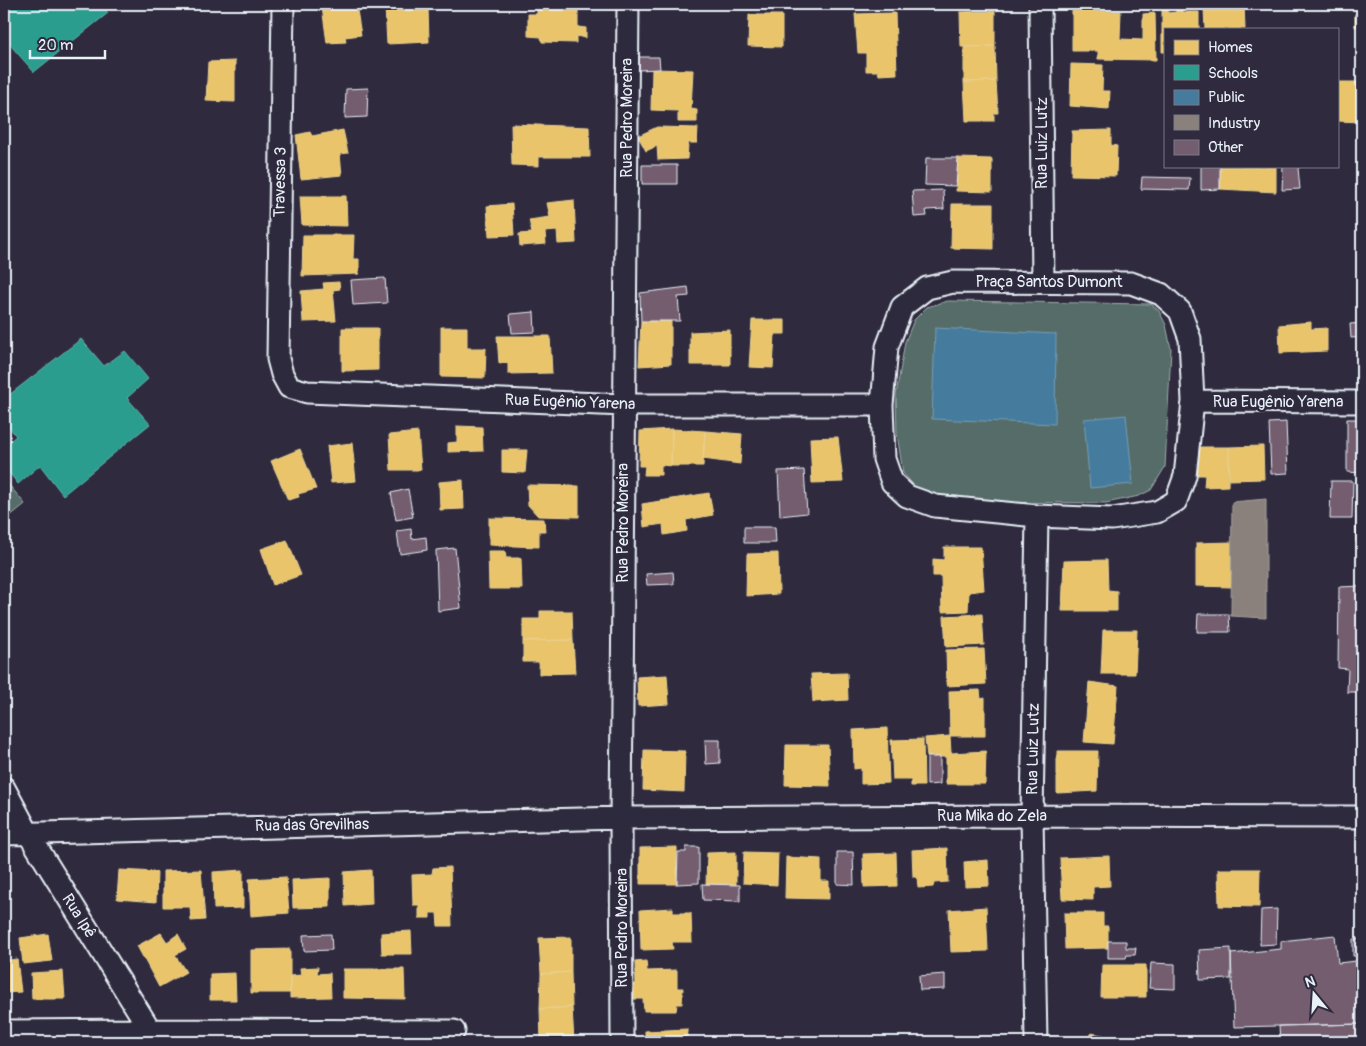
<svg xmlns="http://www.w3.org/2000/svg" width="1366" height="1046" viewBox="0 0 1366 1046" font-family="Pangolin,sans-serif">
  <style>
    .green { fill: #566c67; stroke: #9faeb0 }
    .homes { fill: #e9c46a; stroke: #e9d295 }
    .schools { fill: #2a9d8f; stroke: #63b6ae }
    .public { fill: #457b9d; stroke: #769eb8 }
    .industry { fill: #8a817c; stroke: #a6a3a1 }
    .building { fill: #745d6f; stroke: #e8f1f8 }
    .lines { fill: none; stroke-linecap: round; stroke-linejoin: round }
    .street-casing { stroke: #e8f1f8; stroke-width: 25 }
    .street { stroke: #2f2a3d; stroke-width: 21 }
    .labels { text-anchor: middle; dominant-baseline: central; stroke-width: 5; stroke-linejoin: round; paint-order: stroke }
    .street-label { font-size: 16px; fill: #e8f1f8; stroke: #2f2a3d }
  </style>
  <rect width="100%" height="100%" fill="#2f2a3d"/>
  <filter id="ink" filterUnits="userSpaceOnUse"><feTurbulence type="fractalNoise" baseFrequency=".02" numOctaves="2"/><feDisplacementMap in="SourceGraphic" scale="10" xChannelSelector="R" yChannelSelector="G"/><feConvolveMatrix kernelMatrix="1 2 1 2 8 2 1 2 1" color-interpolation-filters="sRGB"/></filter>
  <g filter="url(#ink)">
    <!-- green -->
    <path class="green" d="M948 301 1151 304 1159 311 1166 325 1171 349 1165 467 1151 490 1139 496 1106 503 948 502 916 488 903 473 897 434 896 395 905 342 914 320 927 307Z
      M4 479 25 504 4 521Z"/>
    <!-- homes -->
    <path class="homes" d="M344 4H356L361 35 345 37 346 42 327 43 322 7Z
      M1233 4H1244L1245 29H1205L1204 9 1233 7Z
      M385 7H428L429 42 387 44Z
      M537 7H578V27L586 28V38L576 36V43L542 42 541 37 528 36V14H537Z
      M1176 8H1182V12H1199V29H1165V52H1162V10L1168 9V13L1176 12Z
      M995 11V46L961 47 960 12Z
      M1072 11H1121L1120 39 1143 40V14L1155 13 1156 60 1098 59V51H1072Z
      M895 13 897 74 879 75 878 71H866V53H858L855 14Z
      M1355 14H1362V26L1355 27Z
      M749 15H782V47L748 46Z
      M995 46 996 81 964 82V47Z
      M235 61V102L206 101 208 62Z
      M1071 64 1103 65 1102 91H1110L1109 109 1070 106Z
      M652 69 693 70 691 109 697 110V122H678V111L651 110Z
      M996 81 998 113H994V121H966L964 82Z
      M1337 82H1362V122L1337 121Z
      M511 124 589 127 590 157H539V166L512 165Z
      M657 127 698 128 697 143H688L687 159 658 160 657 146 646 151 638 136Z
      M343 130 348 153 340 154 342 175 301 179 296 135 310 132 312 136Z
      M1111 130V145L1117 146 1116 176 1071 175 1072 131Z
      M958 158 992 159V192L956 191Z
      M1220 166H1276V192L1220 189Z
      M300 196H346L347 226 302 225Z
      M574 200 576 243 558 244 557 231 545 232 546 244 520 246 519 234 532 233 529 220 550 217 547 203Z
      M512 204 514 235 489 236 487 206Z
      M952 204H993V249L951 248Z
      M303 235H354L353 259H359V274L302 276Z
      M339 282 340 289 333 290 336 321 303 322 301 291 324 289 323 283Z
      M752 320H785V334H775L773 368 749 367Z
      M641 321H671V364L639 366Z
      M1311 322V329L1327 328V351L1280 353 1279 325Z
      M441 327H467V348H486L485 378 441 377Z
      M342 328H378V370L342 371Z
      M730 330V365H690V332Z
      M497 336H550L552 373 508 374V363H499Z
      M457 426 482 427 483 451 448 452V443L457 442Z
      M672 429 671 466 661 465V475H644L645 466H639L640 431Z
      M672 429 705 431 703 466H671Z
      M705 431 742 434 740 464 703 459Z
      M418 432 421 470H391L389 435Z
      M838 437 843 482 812 483 810 438Z
      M352 443 356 481 331 483 327 446Z
      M1263 446 1264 479 1229 480V447Z
      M1198 447H1229L1228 486 1204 487 1205 475H1197Z
      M300 449 316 489 298 494 299 497 288 500 271 461Z
      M502 450H527L525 473 502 472Z
      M463 480 464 509 440 510 439 482Z
      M1362 481V542H1356V482Z
      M527 485 579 486V517L538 516 528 505Z
      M709 493 713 515 686 520 687 531 664 535 663 524 644 527 642 504Z
      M489 518 544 519 545 531H539V547L489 545Z
      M287 540 301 575 273 585 261 549Z
      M1232 542 1231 587 1196 586V543Z
      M944 547H981L984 590 969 592 968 611 942 612 941 576H933V559L944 560Z
      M488 551H505L506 558H521L522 589H489Z
      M778 553 779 594 746 596 747 554Z
      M1107 560 1108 590 1117 591V611H1062L1064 561Z
      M540 611H572L573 640 523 641V619H540Z
      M982 614 984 645 946 647 944 616Z
      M1103 630H1137L1135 674H1101Z
      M573 640 575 673 539 674V662H523V641Z
      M984 649 986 684 947 686 946 650Z
      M847 673 848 700 813 702 811 674Z
      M667 675 669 704 638 706 637 677Z
      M1089 682 1118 686 1113 744 1084 742Z
      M980 690 981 699 985 698V736H950L949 691Z
      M887 728 889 783 861 784V768L854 769 853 730Z
      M950 736 951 753 986 751 985 784H946V757H927L925 738Z
      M923 739 924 786H911V780H893L891 740Z
      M786 745H828L830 786 785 785Z
      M644 750 685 751 684 792 643 790Z
      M1057 751H1098L1097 791 1057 793Z
      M677 847V884H640V848Z
      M947 848 948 882 934 883 933 887 918 888 917 877H913L912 850Z
      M736 852V885L706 884 707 853Z
      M744 852 778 853 777 885 743 883Z
      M896 853 897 886 864 887 863 854Z
      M1109 856 1110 886 1093 887V900L1062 899 1060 858Z
      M786 857 821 859V881H829V899L785 898Z
      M988 860 989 886 965 887 964 862Z
      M450 867 452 926H438L437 913H430V918H419V905H413L412 875 432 874 433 868Z
      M1218 869H1260L1259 907 1219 906Z
      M119 870 157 872 156 902 117 899Z
      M201 870 205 920 191 921 190 907H163V871Z
      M243 870V908L214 909 213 872Z
      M371 870 372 904 345 906 344 872Z
      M286 877 289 913 251 916 249 879Z
      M330 878V907L293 908 292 880Z
      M4 881H7V907H4Z
      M986 907 988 951 951 952 949 910Z
      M673 908V913H691L692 942H672L673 949 641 950 640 910Z
      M1064 913H1103V926H1108V948L1065 949Z
      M411 931 412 954H382L381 933Z
      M161 933 167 942 178 934 186 949 175 955 186 972 159 987 137 946Z
      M48 934 52 961 23 964 20 938Z
      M571 937V972L541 974 539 938Z
      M290 949V993H251V950Z
      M17 959 21 992 4 993V961Z
      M646 961 647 971 677 970V988H683L682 1004H677L676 1011H644L643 999H630L629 984H636L635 962Z
      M1102 965H1146V997H1101Z
      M318 967 317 974 330 973 331 997 290 998V976L301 975 300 968Z
      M343 969H404L405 999 343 998Z
      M63 971 65 999H32L31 973Z
      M571 972 572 1007 540 1009 541 974Z
      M235 973 236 1000H210V974Z
      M572 1007 574 1042H541L540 1009Z
      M687 1029V1042H645V1031Z
      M1091 1033 1126 1039V1042H1090Z
      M1238 1037V1042H1203V1038Z"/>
    <!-- schools -->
    <path class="schools" d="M4 4H101L108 13 34 72 4 38Z
      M81 339 104 366 125 351 148 379 127 398 150 424 63 495 40 465 18 484 4 466V446L16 436 4 420V399Z"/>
    <!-- public -->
    <path class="public" d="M935 328 1056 334 1055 424 932 419Z
      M1126 415 1133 484 1090 488 1084 419Z"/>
    <!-- industry -->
    <path class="industry" d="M1266 499V618L1231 616 1232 502Z"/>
    <!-- building -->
    <path class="building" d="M638 57H659L660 69 638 70Z
      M368 88 367 117 345 118 346 89Z
      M926 158H958L956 186 925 185Z
      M642 165H677V184H642Z
      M1201 166H1220V189L1201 190Z
      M1283 166H1303L1298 168 1300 189 1282 190Z
      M1142 177 1190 178 1189 190 1141 189Z
      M943 190 944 209 926 210 927 216 914 217 912 191Z
      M385 278 387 303 353 305 351 280Z
      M688 287 689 296 678 297 680 321H641L640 293Z
      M534 312 535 332 512 333 510 314Z
      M1362 323V337L1351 338 1350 324Z
      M1347 419H1362V473L1347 472Z
      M1286 422 1288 473 1271 474 1269 423Z
      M804 470 807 513 780 516 778 471Z
      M1331 481H1353L1352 519H1330Z
      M408 489 413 517 396 520 391 493Z
      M744 527H775L776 543H744Z
      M411 529 412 539 426 537 427 550 400 554 397 531Z
      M455 548 461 608 438 611 436 550Z
      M673 572 674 584 647 585 646 574Z
      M1362 586V692H1347L1348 669 1338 668 1339 587Z
      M1198 614H1229L1230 632H1197Z
      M705 740H720V763L706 764Z
      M927 757H940V784L927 785Z
      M686 847H699V883L677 884 678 852H686Z
      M837 852H853L854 885 837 884Z
      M702 884 740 885V901L703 900Z
      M1277 909 1276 944 1260 945 1261 910Z
      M331 934 332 950 304 951 303 935Z
      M1335 935 1338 963 1356 961 1357 974H1362V1024L1234 1027 1231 954 1281 949V941Z
      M1353 939H1362V956H1353Z
      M1108 941H1126V948H1136L1135 955H1127L1126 958H1108Z
      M1231 948V979L1200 980 1199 950Z
      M1151 963 1175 964V989L1149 988Z
      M945 974V989L920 990 919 976Z
      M1362 1024V1042H1280L1279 1026Z"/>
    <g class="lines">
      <defs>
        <path id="street" d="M283 4 278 359 282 374 289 387 307 392 624 405H882
          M1040 4 1043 282
          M953 282 1131 283 1161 294 1180 311 1190 339 1193 401 1185 476 1176 501 1157 512 1112 519 1037 516 935 506 907 496 892 482 884 459 882 405 887 347 902 307 927 288Z
          M1193 401 1362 402
          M4 788 28 833 155 1038
          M4 834 621 818 1032 816 1362 817
          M4 1031 149 1030 454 1031
          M622 1042 621 818 628 4
          M1036 1042 1032 816 1037 516"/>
      </defs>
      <!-- street casing -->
      <use href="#street" class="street-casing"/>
      <!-- street -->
      <use href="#street" class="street"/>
    </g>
  </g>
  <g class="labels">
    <!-- street labels -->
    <g class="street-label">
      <text transform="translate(627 118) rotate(-90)">Rua Pedro Moreira</text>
      <text transform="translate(1042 143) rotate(-90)">Rua Luiz Lutz</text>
      <text transform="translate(280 182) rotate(-89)">Travessa 3</text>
      <text x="1049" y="282">Praça Santos Dumont</text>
      <text transform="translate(570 402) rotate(2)">Rua Eugênio Yarena</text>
      <text x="1278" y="402">Rua Eugênio Yarena</text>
      <text transform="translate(623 523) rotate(-90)">Rua Pedro Moreira</text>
      <text transform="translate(1033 749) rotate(-89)">Rua Luiz Lutz</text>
      <text x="992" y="816">Rua Mika do Zela</text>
      <text transform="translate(312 825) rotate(-1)">Rua das Grevilhas</text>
      <text transform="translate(79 916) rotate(58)">Rua Ipê</text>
      <text transform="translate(622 928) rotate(-90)">Rua Pedro Moreira</text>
    </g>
  </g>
  <!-- margin -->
  <rect width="1366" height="1046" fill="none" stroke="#2f2a3d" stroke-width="20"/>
  <rect x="10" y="10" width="1346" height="1026" fill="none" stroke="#e8f1f8" stroke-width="2" filter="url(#ink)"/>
  <!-- legend -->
  <rect x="1164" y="28" width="175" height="140" fill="#2f2a3d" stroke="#797a88"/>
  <rect x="1174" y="40" width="25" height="15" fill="#e9c46a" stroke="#797a88"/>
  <text x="1208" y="52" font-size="15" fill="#e8f1f8">Homes</text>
  <rect x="1174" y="65" width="25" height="15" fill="#2a9d8f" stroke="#797a88"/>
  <text x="1208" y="78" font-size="15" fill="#e8f1f8">Schools</text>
  <rect x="1174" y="90" width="25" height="15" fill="#457b9d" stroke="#797a88"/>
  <text x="1208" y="102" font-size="15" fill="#e8f1f8">Public</text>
  <rect x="1174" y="115" width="25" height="15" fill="#8a817c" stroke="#797a88"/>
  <text x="1208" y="128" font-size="15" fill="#e8f1f8">Industry</text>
  <rect x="1174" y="140" width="25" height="15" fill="#745d6f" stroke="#797a88"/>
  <text x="1208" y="152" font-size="15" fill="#e8f1f8">Other</text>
  <!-- north arrow -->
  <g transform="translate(1314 994) rotate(342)" stroke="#2f2a3d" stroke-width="4" paint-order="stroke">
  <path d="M0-4L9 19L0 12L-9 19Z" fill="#e8f1f8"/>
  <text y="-8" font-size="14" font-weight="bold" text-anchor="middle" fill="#e8f1f8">N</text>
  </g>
  <!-- scale -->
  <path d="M30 50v8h75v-8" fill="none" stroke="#e8f1f8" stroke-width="2.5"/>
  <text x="38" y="50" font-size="15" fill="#e8f1f8" stroke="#2f2a3d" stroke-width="4" paint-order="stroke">20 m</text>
</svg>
